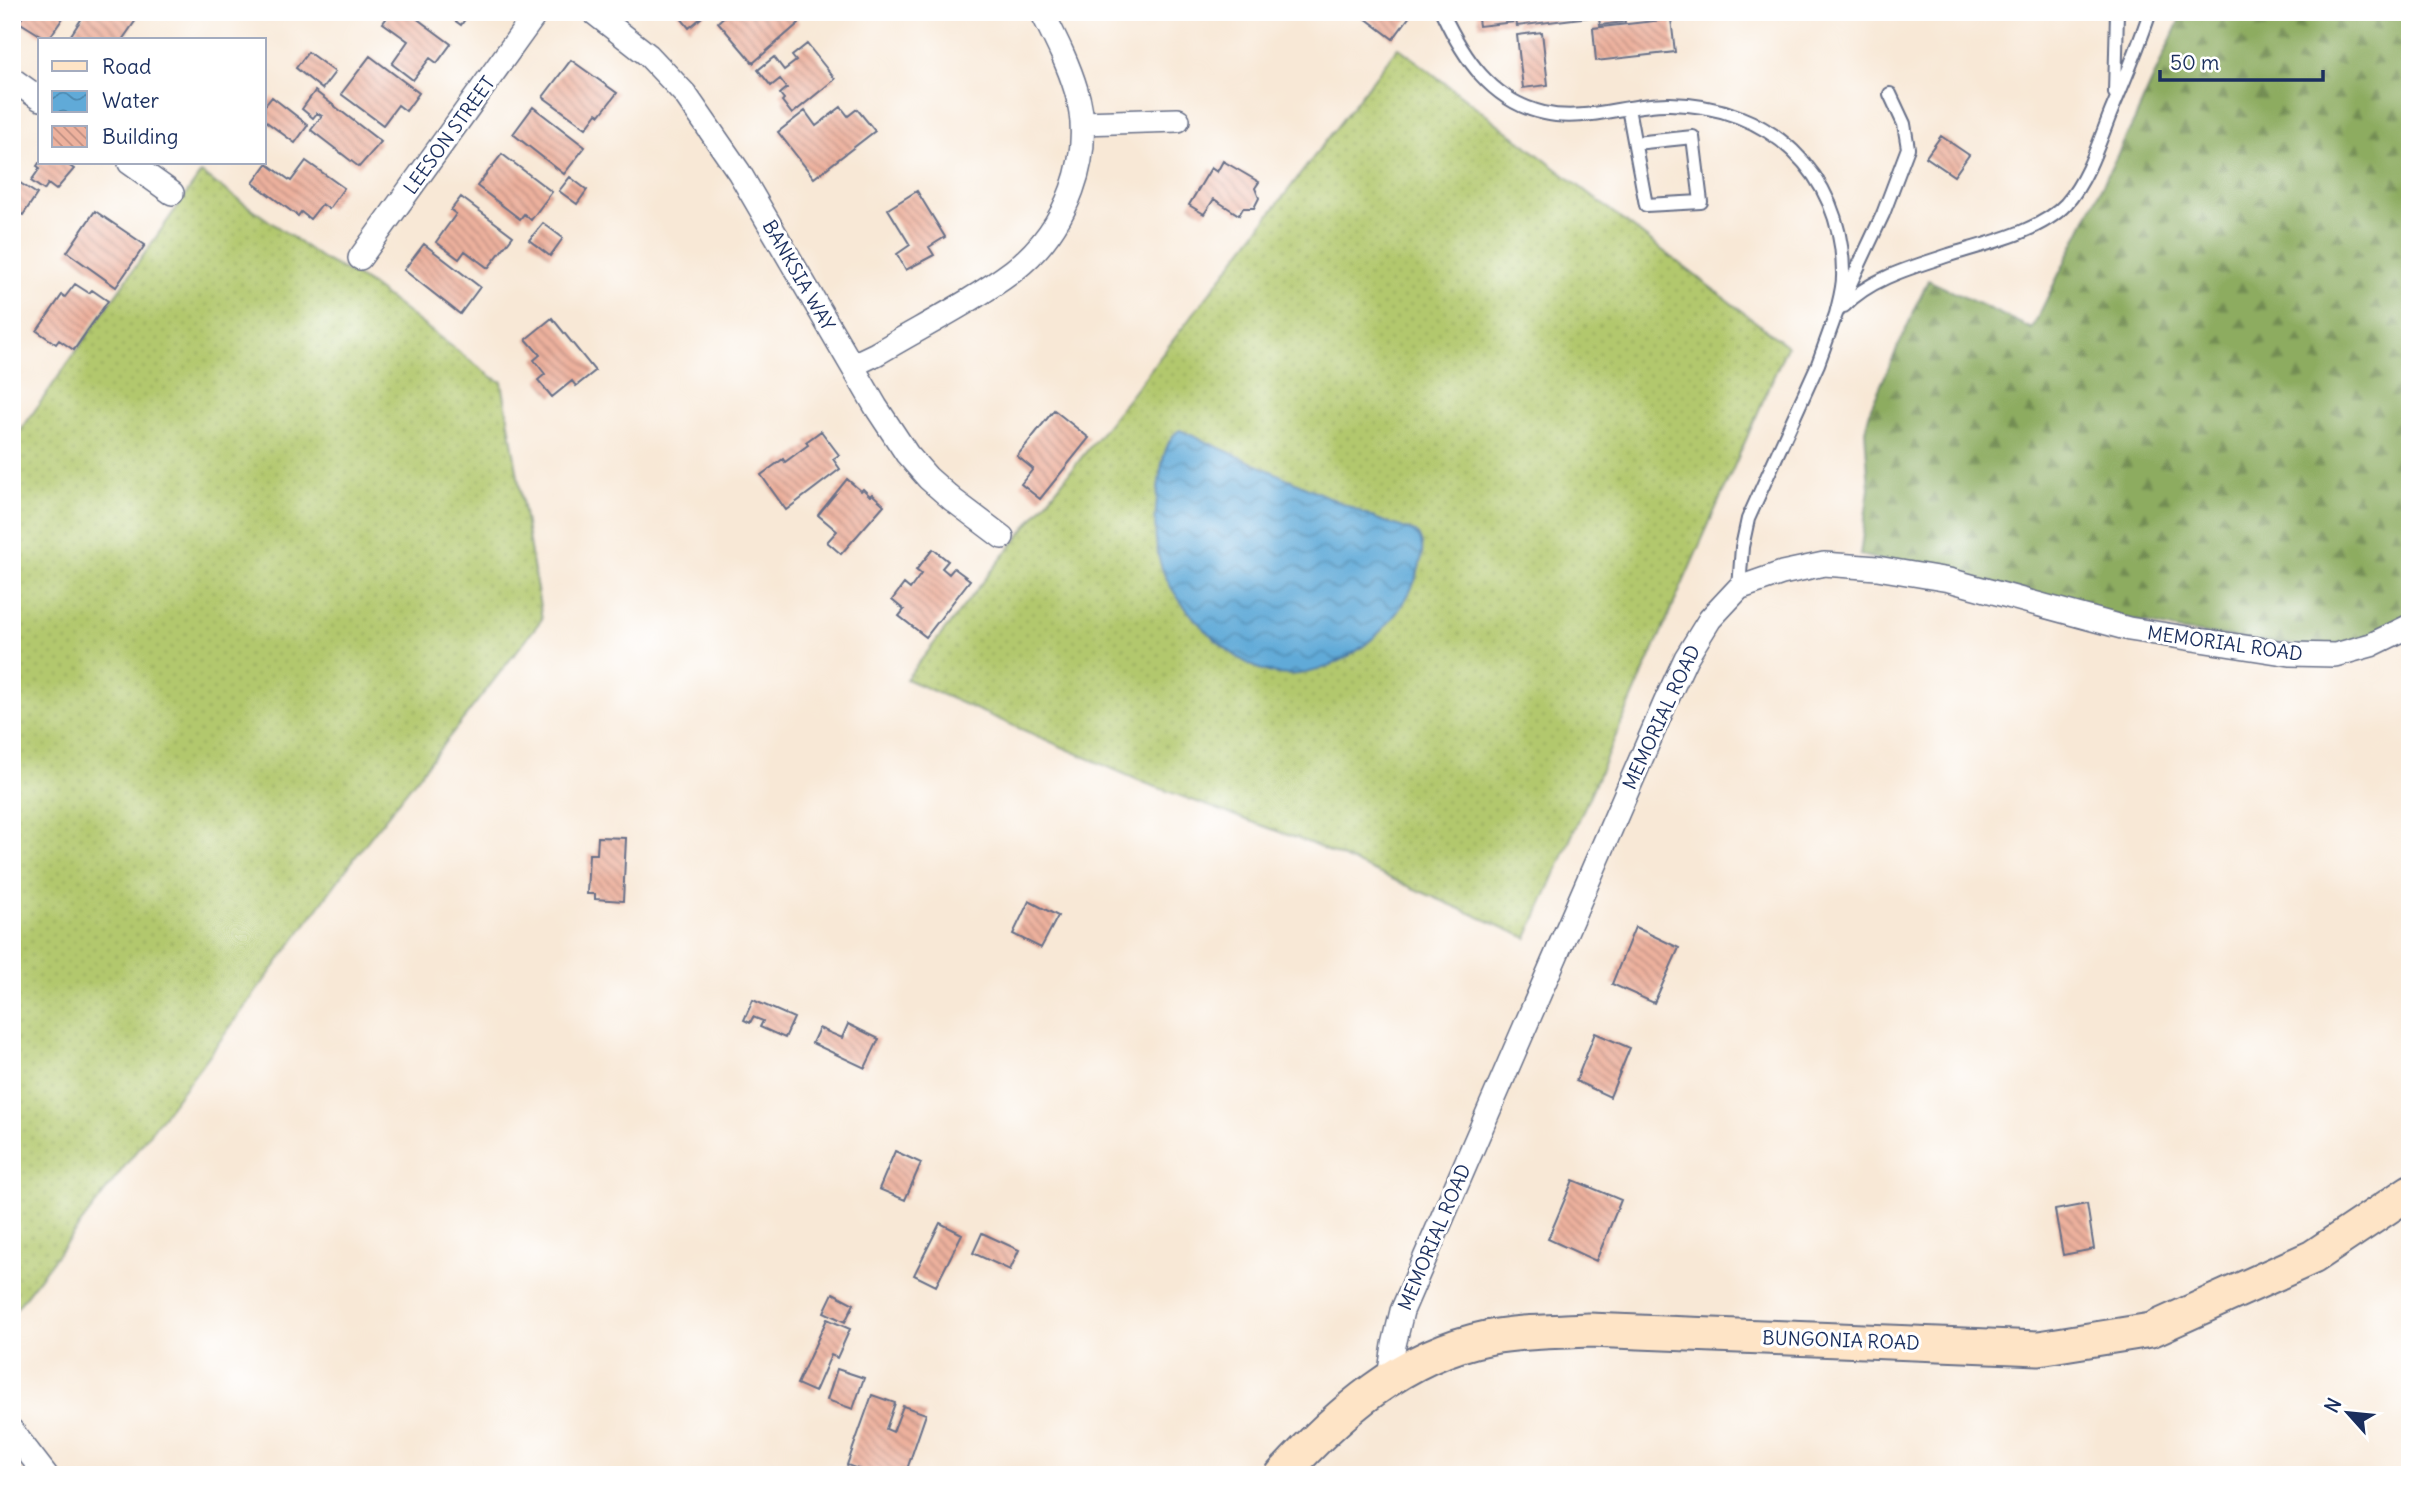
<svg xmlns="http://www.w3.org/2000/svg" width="2422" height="1487" viewBox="0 0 2422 1487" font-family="Delius,sans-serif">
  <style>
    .grass { fill: url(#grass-dots); stroke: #667c66; stroke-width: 2 }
    .forest { fill: url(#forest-firs); stroke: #546e5f; stroke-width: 2 }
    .water { fill: url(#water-waves); stroke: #3e6c9b; stroke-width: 2 }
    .building { fill: url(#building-back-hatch) }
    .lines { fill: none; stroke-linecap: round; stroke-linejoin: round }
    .lane-casing { stroke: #687088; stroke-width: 16 }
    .street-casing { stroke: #687088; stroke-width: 26 }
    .secondary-casing { stroke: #687088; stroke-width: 37 }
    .lane { stroke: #fff; stroke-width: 12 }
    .street { stroke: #fff; stroke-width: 23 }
    .secondary { stroke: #fee4c6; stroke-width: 33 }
    .labels { text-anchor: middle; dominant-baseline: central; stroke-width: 6; stroke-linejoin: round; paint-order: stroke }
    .street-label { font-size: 19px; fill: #1b2f5e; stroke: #fff }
  </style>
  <defs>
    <pattern id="grass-dots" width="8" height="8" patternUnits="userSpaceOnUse" patternTransform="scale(1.75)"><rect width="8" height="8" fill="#b2c86d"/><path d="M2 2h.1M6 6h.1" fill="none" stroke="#98ac61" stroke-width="1.8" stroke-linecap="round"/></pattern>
    <pattern id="forest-firs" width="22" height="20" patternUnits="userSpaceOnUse" patternTransform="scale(1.75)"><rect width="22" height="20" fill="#8dac60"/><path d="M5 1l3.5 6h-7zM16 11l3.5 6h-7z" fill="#728c52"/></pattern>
    <pattern id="water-waves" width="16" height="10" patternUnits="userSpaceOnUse" patternTransform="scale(1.75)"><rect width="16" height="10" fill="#60aad8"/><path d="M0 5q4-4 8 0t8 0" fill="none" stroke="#4e8bb2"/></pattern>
    <pattern id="building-back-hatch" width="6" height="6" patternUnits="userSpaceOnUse" patternTransform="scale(1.75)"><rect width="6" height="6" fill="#edb19d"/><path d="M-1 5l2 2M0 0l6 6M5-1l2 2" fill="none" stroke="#bf9083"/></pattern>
  </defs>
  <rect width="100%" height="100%" fill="#fff"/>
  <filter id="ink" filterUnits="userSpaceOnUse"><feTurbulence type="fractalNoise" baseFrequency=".0143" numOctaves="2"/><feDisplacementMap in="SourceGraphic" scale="14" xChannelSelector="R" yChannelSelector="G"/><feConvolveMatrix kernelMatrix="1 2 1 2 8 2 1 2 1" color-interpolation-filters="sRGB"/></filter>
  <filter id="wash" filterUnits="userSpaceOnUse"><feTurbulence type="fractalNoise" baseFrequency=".00686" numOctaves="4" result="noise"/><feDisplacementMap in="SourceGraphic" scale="28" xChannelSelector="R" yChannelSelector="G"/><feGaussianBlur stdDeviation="1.57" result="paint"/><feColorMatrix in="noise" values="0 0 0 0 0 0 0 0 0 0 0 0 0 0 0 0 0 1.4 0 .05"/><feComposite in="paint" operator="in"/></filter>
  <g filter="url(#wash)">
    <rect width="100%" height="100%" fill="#f8e8d6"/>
    <!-- grass -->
    <path class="grass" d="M1398 47 1787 346 1527 938 1307 842 1145 783 906 679 1131 395Z
      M201 173 323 259 367 282 492 377 502 382 542 619 365 844 208 1057 12 1314V443Z"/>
    <!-- forest -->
    <path class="forest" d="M2183 12H2410V616L2346 645 2310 647 2175 630 1860 555 1869 488 1865 430 1871 407 1928 280 2032 329 2135 119Z"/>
    <!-- water -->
    <path class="water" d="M1180 430 1377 519 1416 532C1426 544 1422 558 1418 572 1402 626 1336 681 1278 674 1246 670 1216 642 1195 619 1163 583 1152 557 1156 509 1158 489 1161 439 1180 430Z"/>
    <g id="blocks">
      <!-- building -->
      <path class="building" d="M26 12H67L48 40 19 22Z
        M86 12H124L136 20 122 40H79L71 35Z
        M391 12H408L451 44 437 63 430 58 413 80 392 64 408 41 383 23Z
        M443 12H470L461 25Z
        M676 12H708L689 28Z
        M729 12H791L799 23 753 63 718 22Z
        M1357 12H1413L1393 39Z
        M1477 12H1513L1514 22 1479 26Z
        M1515 12H1597V16L1517 26Z
        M1598 12H1623L1625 22 1600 25Z
        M1671 19 1675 52 1596 61 1593 28Z
        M1542 32 1548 85 1523 88 1517 35Z
        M807 44 835 79 792 114 782 101 784 99 780 94 787 88 780 79 771 86 758 70 774 57 784 70 796 61 792 56Z
        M308 52 335 72 322 89 296 68Z
        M370 56 419 93 406 111 398 105 383 125 341 94Z
        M571 60 617 93 600 115 597 113 586 128 543 97Z
        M315 91 381 142 359 167 311 130 322 116 317 113 313 118 302 109Z
        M272 97 308 125 295 143 264 120V107Z
        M533 107 585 147 564 174 513 134Z
        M841 107 848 116 857 109 875 131 814 178 778 132 805 111 816 126Z
        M1941 136 1969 155 1954 176 1926 157Z
        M502 154 552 192 531 220 524 214 520 219 477 186Z
        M306 161 344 188 329 209 322 204 310 219 301 212 298 216 253 183 267 164 291 181Z
        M1223 161 1259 182 1255 188 1259 198 1254 208H1243L1239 215 1214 199 1204 214 1189 205 1211 168 1217 172Z
        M39 163H65L74 169 56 190 48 184 44 190 31 181 40 168 37 166Z
        M570 177 587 190 577 204 559 191Z
        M17 181 37 194 23 215 19 213 16 218 12 216V207L18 197 12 194V188Z
        M917 191 945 237 929 247 934 255 906 270 897 254 910 245 888 209Z
        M461 197 513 236 488 268 465 251 459 259 436 242 456 214 451 210Z
        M95 211 145 245 116 287 67 252Z
        M543 223 563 238 550 256 529 240Z
        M424 244 480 287 460 314 404 270Z
        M75 284 89 293 92 290 108 301 74 350 59 340 56 344 37 331 62 295 65 297Z
        M552 318 595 371 576 386 572 381 552 397 538 380 545 374 534 360 540 355 526 339Z
        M1054 410 1089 438 1040 499 1021 484 1033 469 1017 456Z
        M821 431 839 455 833 459 840 469 786 510 761 475 783 459 785 462 808 445 806 442Z
        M847 479 861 491 863 489 870 496 872 494 884 505 841 554 827 542 837 531 818 515Z
        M933 549 948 561 942 568 949 574 954 568 970 580 926 637 899 616 904 610 892 600 904 584 910 589 921 574 916 570Z
        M598 837 626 838 623 901 595 899V894H587L589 854H597Z
        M1029 901 1058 916 1041 948 1013 934Z
        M1635 927 1679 948 1654 1003 1612 984Z
        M753 1000 794 1018 785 1038 760 1027 763 1021 753 1017 750 1023 744 1020Z
        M848 1024 879 1039 865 1068 812 1043 819 1028 842 1038Z
        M1595 1033 1630 1048 1610 1097 1576 1081Z
        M895 1151 921 1163 905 1200 879 1189Z
        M1573 1180 1621 1200 1596 1261 1548 1239Z
        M2087 1204 2094 1249 2063 1255 2055 1210Z
        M940 1223 962 1234 936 1286 914 1275Z
        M982 1233 1019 1250 1010 1270 973 1253Z
        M833 1293 854 1304 845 1322 824 1312Z
        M827 1319 850 1329 837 1358 831 1355 815 1392 797 1384Z
        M837 1369 864 1378 853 1409 827 1400Z
        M872 1395 895 1403 886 1429 893 1432 903 1406 926 1414 905 1475H874L847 1465Z"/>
    </g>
  </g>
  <g filter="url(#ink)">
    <use href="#blocks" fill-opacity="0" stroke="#687088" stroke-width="2"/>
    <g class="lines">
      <defs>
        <path id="lane" d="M1442 12C1463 57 1491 101 1544 113 1585 123 1628 103 1670 104 1768 105 1842 172 1843 272 1844 286 1839 301 1836 314
          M2115 93 2117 12
          M1628 108 1646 205 1701 202 1693 137 1635 143
          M1844 306C1871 278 1913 267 1949 255 1985 244 2040 232 2066 204 2088 179 2099 142 2111 112 2125 79 2139 46 2150 12
          M1739 588 1742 547 1748 519 1818 364 1836 314 1883 214 1908 148 1904 124 1890 94"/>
        <path id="street" d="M593 12 648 55 685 94 739 172 876 407 907 454 928 478 953 500 1002 537
          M12 79 40 99
          M1082 123 1178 120
          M130 163 172 193
          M360 258 537 12
          M853 365 876 354C921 327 970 303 1013 271 1066 230 1096 156 1076 90 1068 63 1055 38 1042 12
          M1389 1378 1394 1345 1402 1311 1666 701 1686 658 1710 619 1739 588 1782 573 1824 564 1877 568 1949 580 2129 629 2290 654 2335 655 2371 645 2410 626
          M12 1431 46 1475"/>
        <path id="secondary" d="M1282 1475C1338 1413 1403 1355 1487 1338 1520 1331 1555 1332 1589 1330L2039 1348 2151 1330 2313 1257 2410 1192"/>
      </defs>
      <!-- lane casing -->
      <use href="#lane" class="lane-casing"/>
      <!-- street casing -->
      <use href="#street" class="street-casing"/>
      <!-- secondary casing -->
      <use href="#secondary" class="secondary-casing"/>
      <!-- lane -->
      <use href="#lane" class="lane"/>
      <!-- street -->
      <use href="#street" class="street"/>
      <!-- secondary -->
      <use href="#secondary" class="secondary"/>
    </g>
  </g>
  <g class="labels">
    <!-- street labels -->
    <g class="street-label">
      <text transform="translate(449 135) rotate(-54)">LEESON STREET</text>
      <text transform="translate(799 275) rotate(60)">BANKSIA WAY</text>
      <text transform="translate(2225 643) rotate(8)">MEMORIAL ROAD</text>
      <text transform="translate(1661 717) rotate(-65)">MEMORIAL ROAD</text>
      <text transform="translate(1434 1237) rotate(-67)">MEMORIAL ROAD</text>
      <text transform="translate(1841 1340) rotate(2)">BUNGONIA ROAD</text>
    </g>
  </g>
  <!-- margin -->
  <rect width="2422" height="1487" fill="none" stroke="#fff" stroke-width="42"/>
  <!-- legend -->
  <rect x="38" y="38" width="228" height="126" fill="#ffffff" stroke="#a4acbf" stroke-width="2"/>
  <rect x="52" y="61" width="35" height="10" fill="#fee4c6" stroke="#a4acbf" stroke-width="2"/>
  <text x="102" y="74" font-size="21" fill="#1b2f5e">Road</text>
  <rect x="52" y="91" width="35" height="21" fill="url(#water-waves)" stroke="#a4acbf" stroke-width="2"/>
  <text x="102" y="108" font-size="21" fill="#1b2f5e">Water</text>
  <rect x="52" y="126" width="35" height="21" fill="url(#building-back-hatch)" stroke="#a4acbf" stroke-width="2"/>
  <text x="102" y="144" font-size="21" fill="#1b2f5e">Building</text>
  <!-- north arrow -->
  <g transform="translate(2348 1413) rotate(297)" stroke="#ffffff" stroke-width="5" paint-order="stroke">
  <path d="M0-5L12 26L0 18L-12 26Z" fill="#1b2f5e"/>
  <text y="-10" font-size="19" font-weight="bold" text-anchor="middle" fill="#1b2f5e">N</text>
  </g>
  <!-- scale -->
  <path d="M2160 70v10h163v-10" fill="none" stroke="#1b2f5e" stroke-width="3.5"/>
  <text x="2170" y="70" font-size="21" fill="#1b2f5e" stroke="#ffffff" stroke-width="5" paint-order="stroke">50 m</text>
</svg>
